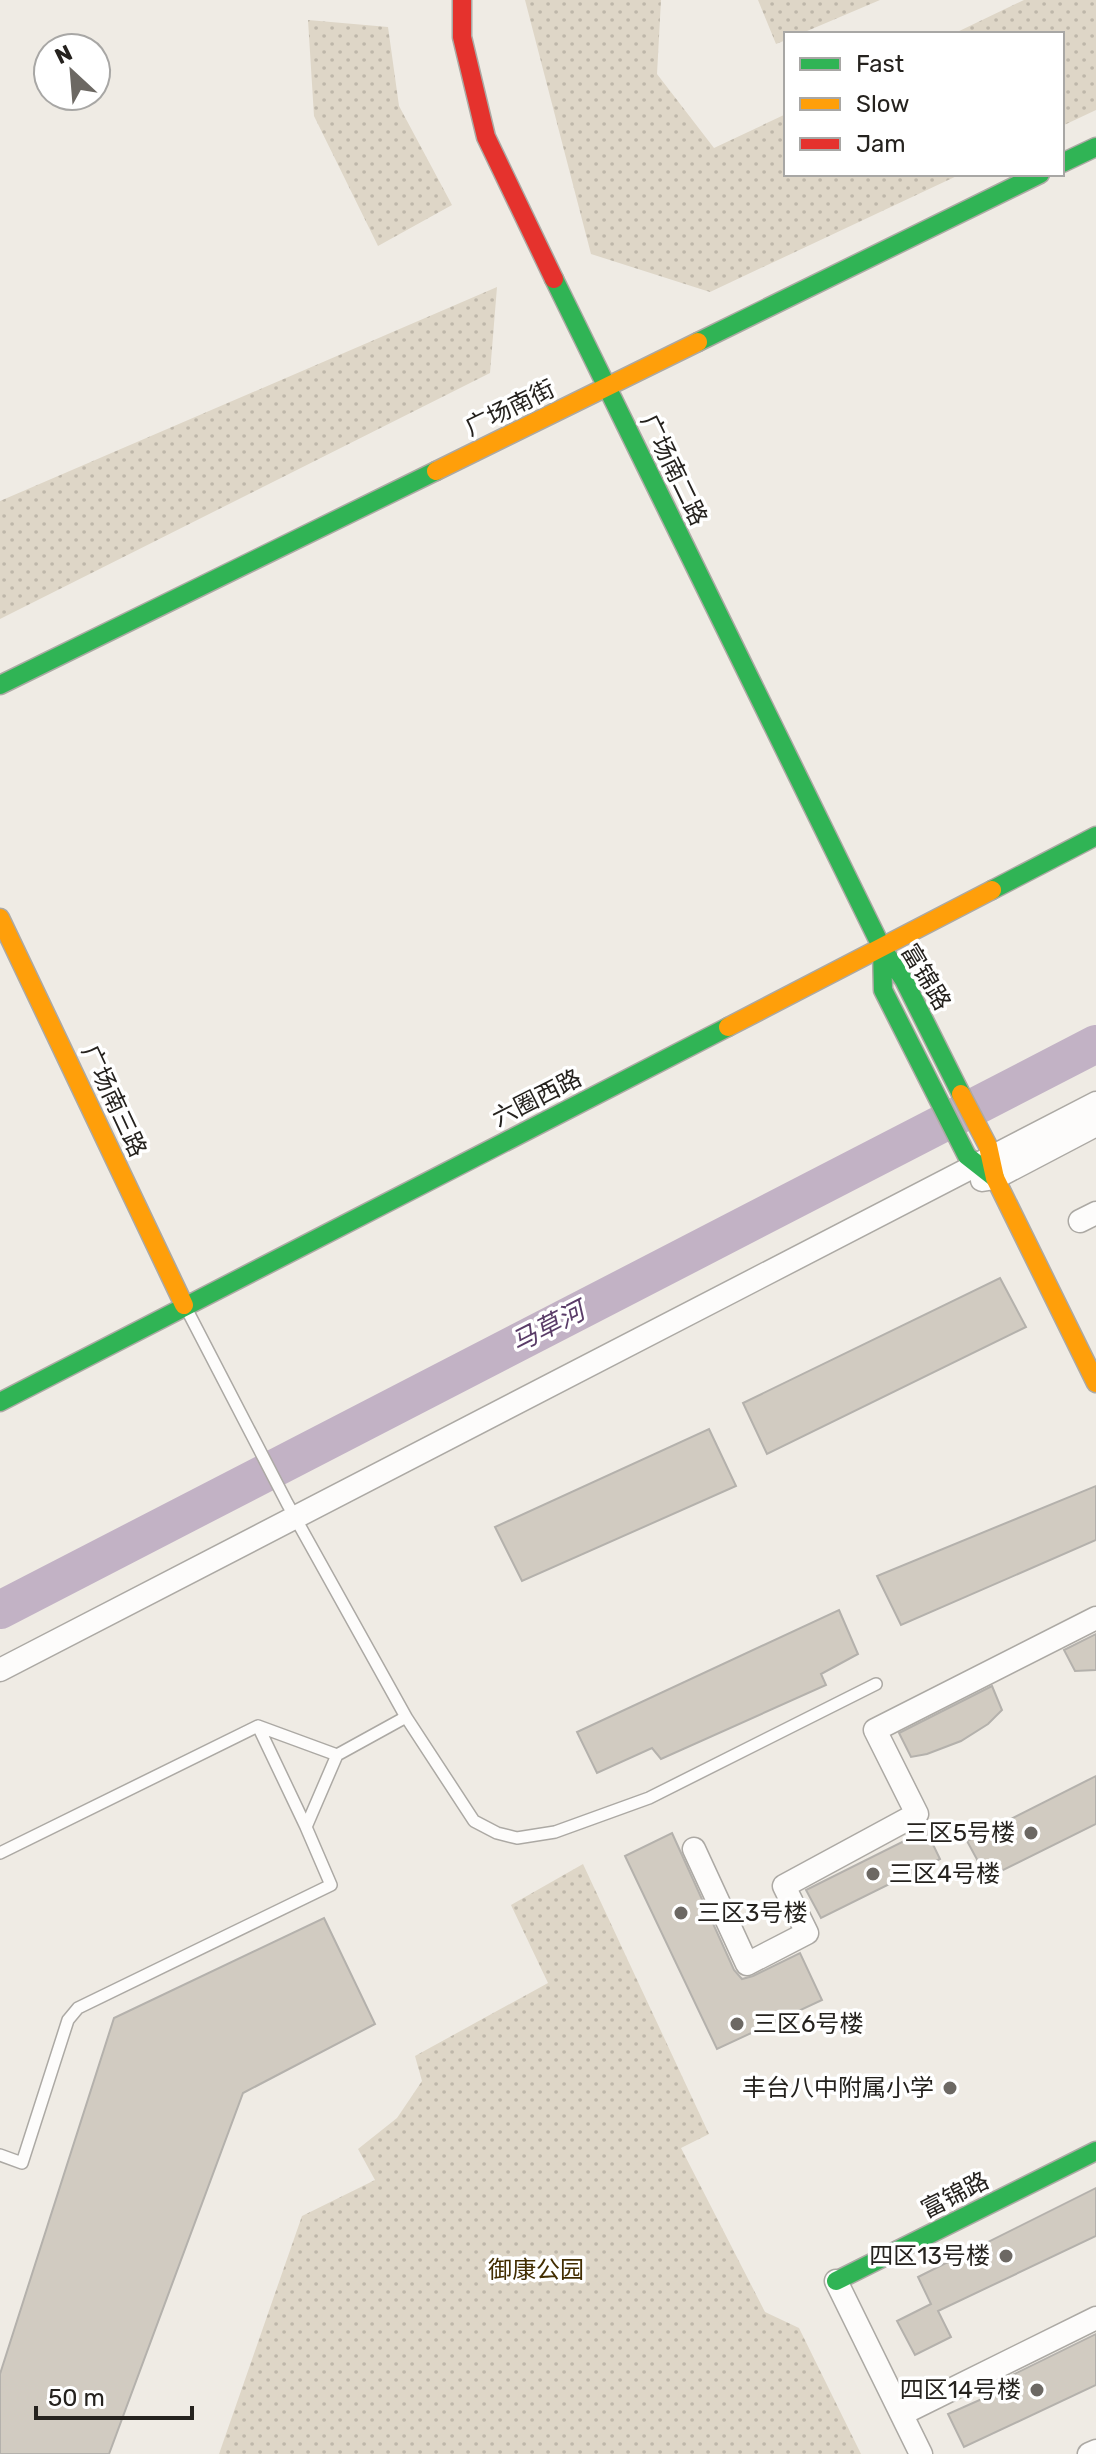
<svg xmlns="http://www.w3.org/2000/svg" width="1096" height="2454" viewBox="0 0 1096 2454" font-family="Rubik,'Noto Sans SC',sans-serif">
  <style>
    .park { fill: url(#park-dots) }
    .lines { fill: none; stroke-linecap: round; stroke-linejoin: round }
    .river { stroke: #c2b2c5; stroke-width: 38 }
    .building { fill: #d1cbc1; stroke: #b4b1ac; stroke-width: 2 }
    .lane-casing { stroke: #aca9a4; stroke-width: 14 }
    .street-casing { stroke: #aca9a4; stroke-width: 25 }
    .fast-casing { stroke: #aca9a4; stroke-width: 21 }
    .slow-casing { stroke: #aca9a4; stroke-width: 21 }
    .jam-casing { stroke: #aca9a4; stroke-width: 21 }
    .lane { stroke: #fdfcfb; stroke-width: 11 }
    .street { stroke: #fdfcfb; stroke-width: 22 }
    .fast { stroke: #30b455; stroke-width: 18 }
    .slow { stroke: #ff9f0a; stroke-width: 18 }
    .jam { stroke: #e5322d; stroke-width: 18 }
    .poi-dot { fill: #6c6863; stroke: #fff; stroke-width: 3 }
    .labels { text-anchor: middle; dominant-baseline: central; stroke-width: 7; stroke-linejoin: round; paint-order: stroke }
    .street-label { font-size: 24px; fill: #25221e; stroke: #fff }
    .poi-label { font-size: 24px; fill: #25221e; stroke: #fff; text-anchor: end }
    .park-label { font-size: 24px; fill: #422d01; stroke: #fff }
    .water-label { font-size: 26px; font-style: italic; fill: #5a3c68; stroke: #fff }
  </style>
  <defs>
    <pattern id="park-dots" width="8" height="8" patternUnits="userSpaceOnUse" patternTransform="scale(2)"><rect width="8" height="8" fill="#ded6c7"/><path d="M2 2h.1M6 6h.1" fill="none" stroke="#beb7aa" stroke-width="1.8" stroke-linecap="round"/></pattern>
  </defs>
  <rect width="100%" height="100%" fill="#efebe4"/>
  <!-- park -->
  <path class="park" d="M525 0H661L657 74 714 148 786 114V174H961L710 292 591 254Z
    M758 0H880L800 34H786V40L776 44Z
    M1024 0H1096V110L1062 126V34H953Z
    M308 20 388 27 399 106 452 205 378 246 314 116Z
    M497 287 490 373 0 619V501Z
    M583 1864 709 2134 681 2148 765 2312 799 2328 861 2454H219L302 2216 375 2180 358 2149 397 2118 422 2081 415 2056 548 1983 511 1905Z"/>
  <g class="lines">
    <!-- river -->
    <path class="river" d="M0 1610 1096 1044"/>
  </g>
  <!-- building -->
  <path class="building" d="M1000 1278 1026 1327 767 1454 743 1403Z
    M709 1429 736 1486 522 1581 495 1527Z
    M1096 1486V1540L901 1625 877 1576Z
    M839 1610 858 1654 821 1674 826 1685 661 1759 652 1748 597 1773 577 1732Z
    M1096 1634V1670L1075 1671 1064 1650Z
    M992 1686 1002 1710 988 1724 961 1741 927 1754 911 1757 899 1733Z
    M1096 1776V1824L987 1878 967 1841Z
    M926 1830 940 1859 821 1918 806 1890Z
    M672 1833 734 1970 742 1979 753 1976 800 1953 822 2000 717 2049 625 1856Z
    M324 1918 375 2024 243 2093 109 2454H0V2374L114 2018Z
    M1096 2188V2236L938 2311 951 2337 915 2355 897 2321 931 2304 918 2277Z
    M1096 2334V2385L964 2447 948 2414 991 2395 988 2387Z"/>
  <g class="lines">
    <defs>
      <path id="lane" d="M186 1308 287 1503 406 1717 474 1821 497 1833 517 1838 555 1832 649 1798 876 1684
        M258 1726 306 1827
        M0 1853 258 1726 337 1755
        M0 2155 22 2163 68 2020 78 2008 331 1885 306 1827 337 1755 406 1717"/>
      <path id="street" d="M982 1180 995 1178 1096 1125
        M1080 1221 1096 1213
        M0 1670 1096 1103
        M694 1849 747 1964 807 1933 784 1886 917 1814 875 1730 1096 1618
        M836 2281 921 2454
        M902 2414 1096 2318
        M1089 2454 1096 2451"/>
      <path id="fast" d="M1062 163 1096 147
        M554 279 882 948 904 980 961 1094
        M698 342 1040 174
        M0 685 436 471
        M992 890 1096 836
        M882 948 883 990 967 1156 995 1178
        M0 1402 728 1027
        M836 2281 1096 2151"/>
      <path id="slow" d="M436 471 698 342
        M0 918 184 1305
        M728 1027 992 890
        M961 1094 988 1146 995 1178 1096 1383"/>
      <path id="jam" d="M462 0V37L486 137 554 279"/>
    </defs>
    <!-- lane casing -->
    <use href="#lane" class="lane-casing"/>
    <!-- street casing -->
    <use href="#street" class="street-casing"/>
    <!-- fast casing -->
    <use href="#fast" class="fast-casing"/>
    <!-- slow casing -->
    <use href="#slow" class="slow-casing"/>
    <!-- jam casing -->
    <use href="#jam" class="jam-casing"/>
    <!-- lane -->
    <use href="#lane" class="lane"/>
    <!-- street -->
    <use href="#street" class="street"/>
    <!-- fast -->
    <use href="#fast" class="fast"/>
    <!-- slow -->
    <use href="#slow" class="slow"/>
    <!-- jam -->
    <use href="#jam" class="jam"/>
  </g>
  <!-- markers -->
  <g class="poi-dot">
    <circle cx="1031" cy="1833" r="8"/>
    <circle cx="873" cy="1874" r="8"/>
    <circle cx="681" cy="1913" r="8"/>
    <circle cx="737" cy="2024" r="8"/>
    <circle cx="950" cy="2088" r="8"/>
    <circle cx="1006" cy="2256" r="8"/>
    <circle cx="1037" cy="2390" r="8"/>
  </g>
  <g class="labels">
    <!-- street labels -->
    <g class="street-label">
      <text transform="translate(510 408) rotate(-26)">广场南街</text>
      <text transform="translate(674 470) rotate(64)">广场南二路</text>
      <text transform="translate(926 977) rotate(59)">富锦路</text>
      <text transform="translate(537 1098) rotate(-27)">六圈西路</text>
      <text transform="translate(114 1101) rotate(65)">广场南三路</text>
      <text transform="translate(955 2195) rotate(-27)">富锦路</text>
    </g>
    <!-- poi labels -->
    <g class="poi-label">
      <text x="1015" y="1833">三区5号楼</text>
      <text x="889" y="1874" text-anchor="start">三区4号楼</text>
      <text x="697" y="1913" text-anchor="start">三区3号楼</text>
      <text x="753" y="2024" text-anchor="start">三区6号楼</text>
      <text x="934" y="2088">丰台八中附属小学</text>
      <text x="990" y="2256">四区13号楼</text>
      <text x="1021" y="2390">四区14号楼</text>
    </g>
    <!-- park labels -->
    <g class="park-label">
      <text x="536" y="2270">御康公园</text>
    </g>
    <!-- water labels -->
    <g class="water-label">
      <text transform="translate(548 1327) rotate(-27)">马草河</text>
    </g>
  </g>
  <!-- legend -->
  <rect x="784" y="32" width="280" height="144" fill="#ffffff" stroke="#a8a7a5" stroke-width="2"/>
  <rect x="800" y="58" width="40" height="12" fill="#30b455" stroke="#a8a7a5" stroke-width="2"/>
  <text x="856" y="72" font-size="24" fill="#25221e">Fast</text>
  <rect x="800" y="98" width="40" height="12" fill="#ff9f0a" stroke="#a8a7a5" stroke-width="2"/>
  <text x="856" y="112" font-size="24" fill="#25221e">Slow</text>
  <rect x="800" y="138" width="40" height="12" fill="#e5322d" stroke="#a8a7a5" stroke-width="2"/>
  <text x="856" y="152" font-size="24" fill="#25221e">Jam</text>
  <!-- north arrow -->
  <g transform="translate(72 72) rotate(334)"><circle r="38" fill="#ffffff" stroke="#a8a7a5" stroke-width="2"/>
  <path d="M0-6L14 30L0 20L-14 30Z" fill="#6c6863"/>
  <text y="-12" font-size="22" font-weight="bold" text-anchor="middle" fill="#25221e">N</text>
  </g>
  <!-- scale -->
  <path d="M36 2406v12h156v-12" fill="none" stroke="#25221e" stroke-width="4"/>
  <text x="48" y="2406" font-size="24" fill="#25221e" stroke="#ffffff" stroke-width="6" paint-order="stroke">50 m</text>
</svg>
